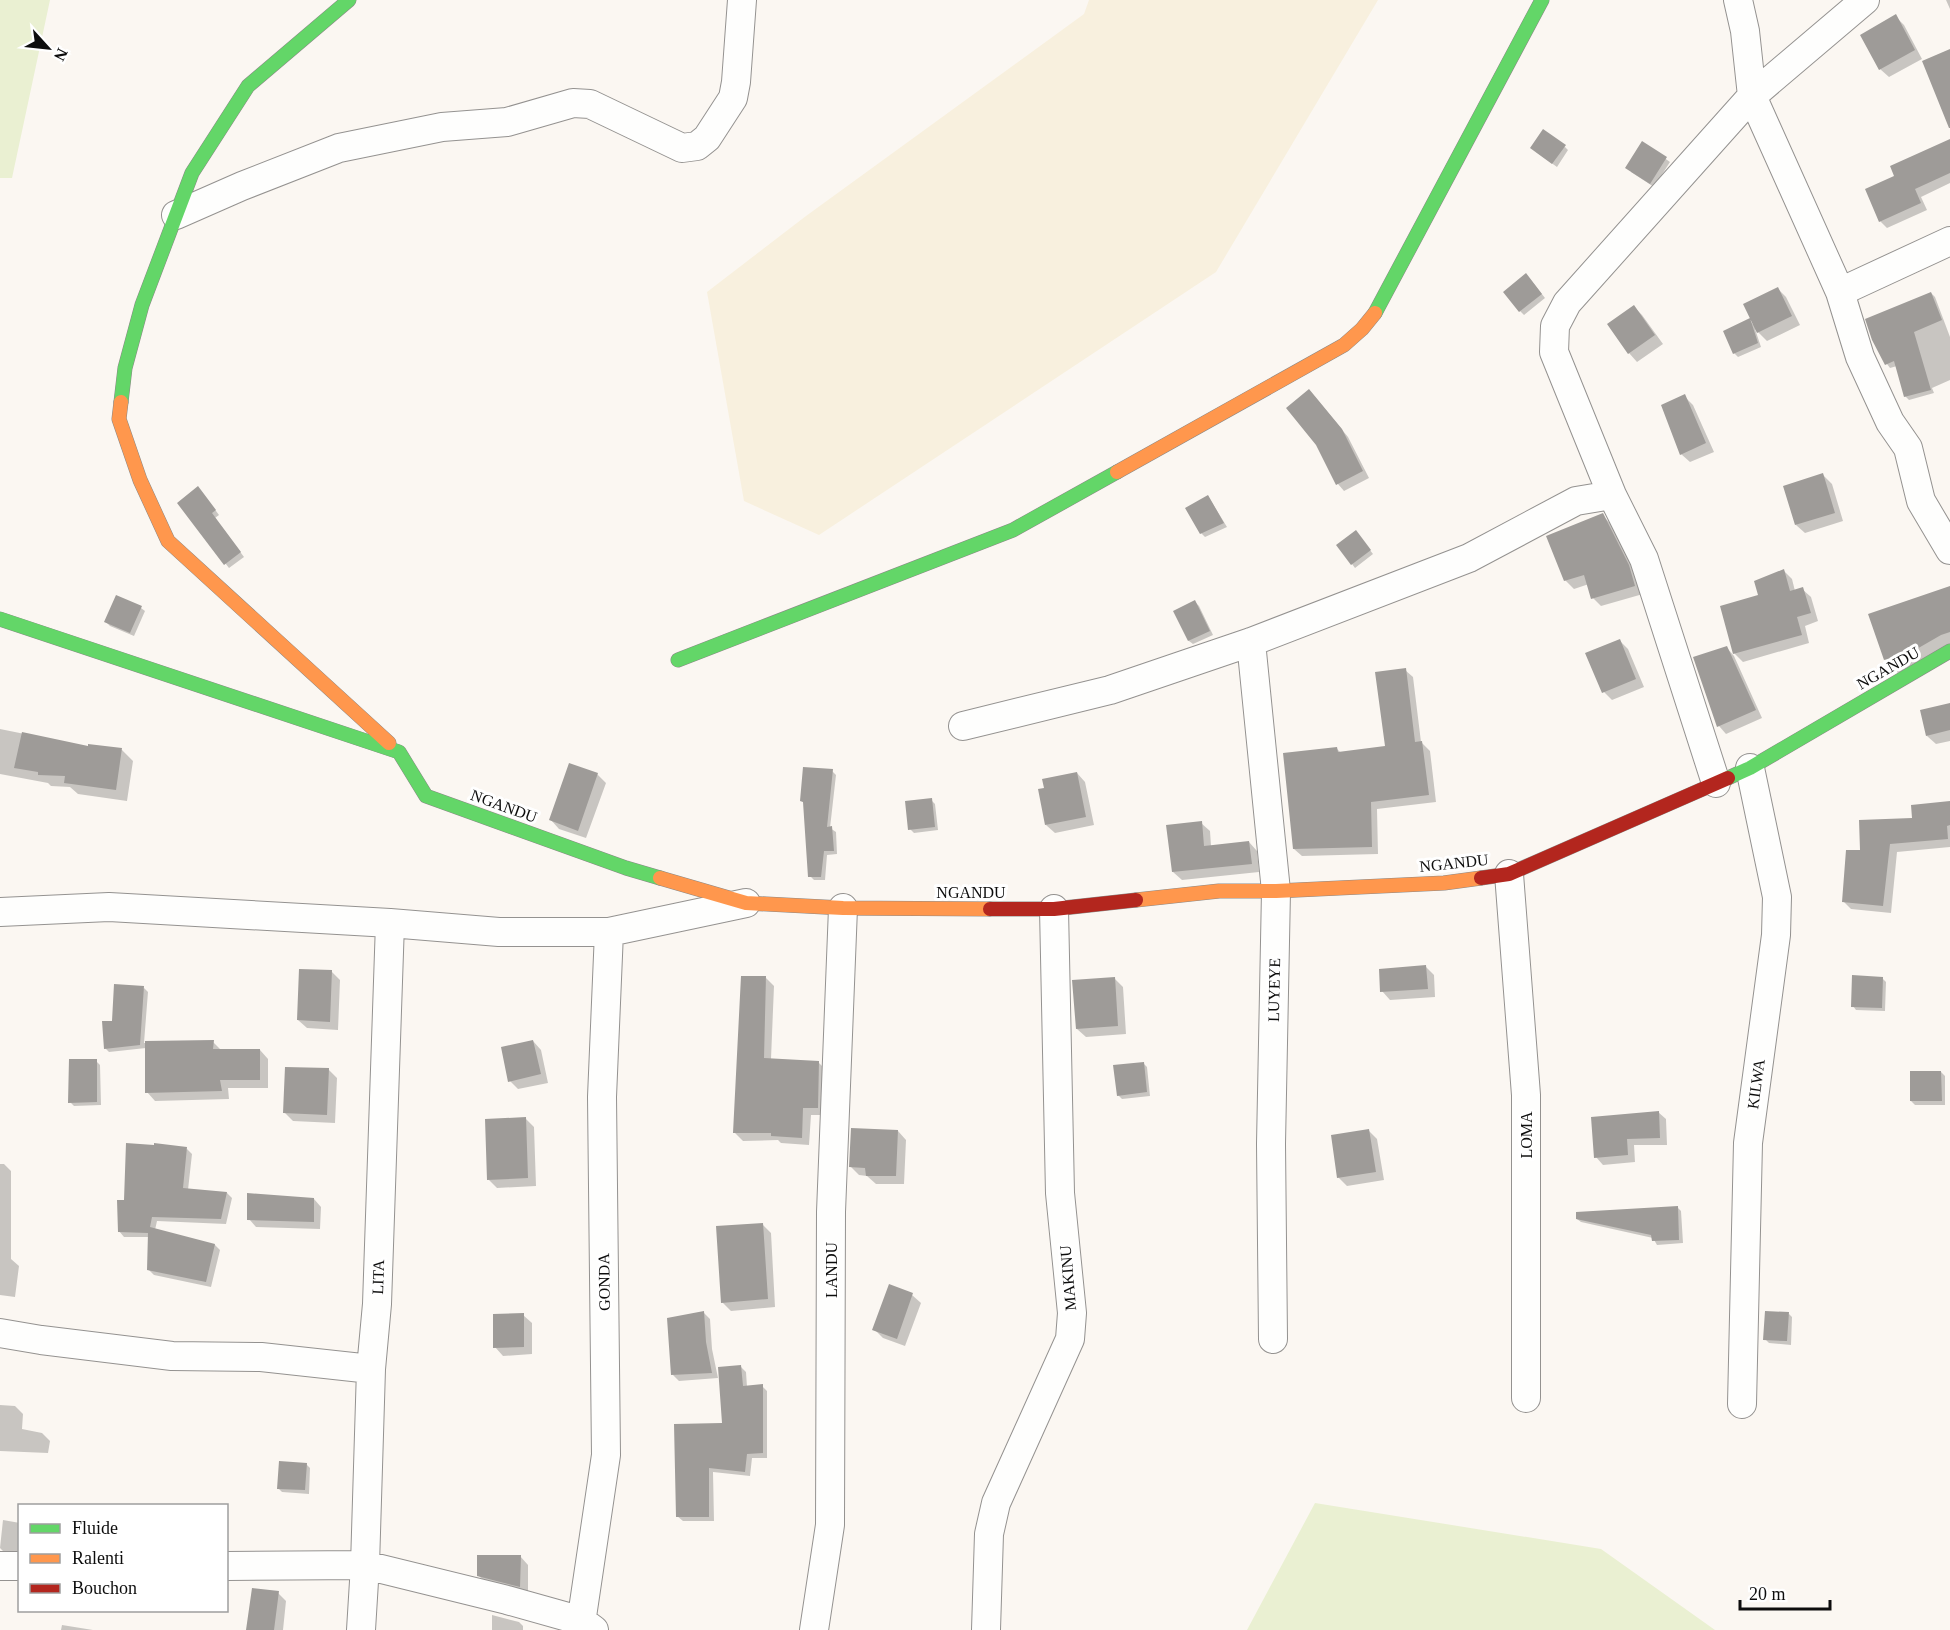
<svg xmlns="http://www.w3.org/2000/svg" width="1950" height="1630" viewBox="0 0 1950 1630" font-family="'Times New Roman',serif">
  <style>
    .farmland { fill: #f8f0de }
    .green { fill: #eaf0d2 }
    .shadow { fill: #0003 }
    .building { fill: #9e9b98 }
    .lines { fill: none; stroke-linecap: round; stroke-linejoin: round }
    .street-casing { stroke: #949290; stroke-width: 30 }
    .fast-casing { stroke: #8b8987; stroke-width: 15 }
    .slow-casing { stroke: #8b8987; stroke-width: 15 }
    .jam-casing { stroke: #8b8987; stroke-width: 15 }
    .street { stroke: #fefefd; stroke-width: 28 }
    .fast { stroke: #63d668; stroke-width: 14 }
    .slow { stroke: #ff974d; stroke-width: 14 }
    .jam { stroke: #b3261e; stroke-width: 14 }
    .labels { text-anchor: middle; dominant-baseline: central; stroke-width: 6; stroke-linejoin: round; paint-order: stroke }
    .street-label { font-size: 16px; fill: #0d0d0d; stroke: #fff }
  </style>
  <rect width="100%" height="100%" fill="#fbf7f2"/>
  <!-- farmland -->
  <path class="farmland" d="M1089 0H1378L1216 272 819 535 744 501 707 292 806 216 1084 14Z"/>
  <!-- green -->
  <path class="green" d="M0 0H50L12 178H0Z
    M1315 1503 1601 1549 1715 1630H1247Z"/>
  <!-- shadow -->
  <path class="shadow" d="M1946 0H1950V9Z
    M1895 16 1904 25 1922 59 1889 77 1880 69Z
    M1950 140V183L1921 197 1927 210 1887 228 1880 221 1896 176Z
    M1643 143 1670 162 1654 187 1631 172Z
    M1565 147 1568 150 1557 167 1536 152Z
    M1530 279 1545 298 1524 315 1520 311Z
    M1778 289 1786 297 1800 325 1767 341 1755 329 1761 347 1738 357 1734 353 1749 320 1754 325Z
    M1931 293 1935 297 1950 337V380L1932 388 1934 393 1909 400 1905 396 1897 366 1890 368 1887 364 1873 339Z
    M1634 307 1642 315 1663 344 1637 362 1629 353Z
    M1684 396 1693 405 1714 452 1690 462 1681 454Z
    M1315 397 1348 437 1369 478 1344 491 1338 484 1317 444Z
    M1823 475 1832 484 1843 521 1805 533 1796 525Z
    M202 492 219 515 215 518 244 557 229 568 179 504Z
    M1208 496 1227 527 1205 537 1201 533Z
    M1602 515 1611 524 1637 575 1643 594 1601 606 1593 598 1589 584 1574 589 1565 580Z
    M1359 536 1373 554 1355 568 1352 564Z
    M1784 571 1792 579 1795 591 1802 589 1811 597 1818 621 1805 626 1809 643 1743 662 1734 653 1760 596Z
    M1950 588V650L1898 673 1885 660Z
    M1195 602 1199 606 1213 635 1193 644 1189 641Z
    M141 608 145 611 134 636 110 626 106 622Z
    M1619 640 1628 649 1644 687 1612 700 1604 692Z
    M1727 648 1734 656 1762 718 1726 734 1719 726Z
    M1405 670 1413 677 1421 742 1430 751 1436 802 1377 809 1378 854 1302 856 1294 849 1337 749 1341 753 1387 747Z
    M1950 704V741L1936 744 1927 736Z
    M0 729 89 747 122 750 133 761 127 801 78 794 70 787 51 786 48 783 0 774Z
    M832 771 836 775 830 828 836 832 837 854 827 855 825 880H814L810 876 805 804 802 801Z
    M1077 773 1085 782 1094 825 1055 833 1046 825Z
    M597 774 606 783 586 838 559 829 551 820Z
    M931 800 935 804 938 830 914 833 910 829Z
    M1950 803V847L1897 852 1891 913 1851 909 1843 901 1862 852 1914 819Z
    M1201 823 1210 831 1211 846 1249 842 1257 851 1259 872 1182 880 1173 872Z
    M1426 967 1434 975 1435 997 1390 1000 1382 991Z
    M331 971 340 980 338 1030 307 1028 298 1020Z
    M766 978 774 986 771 1059 818 1062 826 1070 825 1115H811L809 1145 781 1143 778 1140 743 1141 735 1133Z
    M1114 978 1123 987 1126 1034 1086 1037 1077 1029Z
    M1882 978 1886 982 1885 1011 1856 1010 1853 1006Z
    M144 988 148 992 144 1043 213 1042 221 1050H260L268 1059V1088H228L229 1099 155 1101 147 1092 146 1048 109 1052 105 1048 113 1022Z
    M533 1041 541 1050 548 1083 518 1089 510 1081Z
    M96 1061 100 1065 101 1105 74 1106 70 1102Z
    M1143 1063 1147 1067 1150 1096 1122 1099 1118 1095Z
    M328 1069 337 1078 335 1123 293 1121 285 1113Z
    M1941 1072 1945 1076V1105H1915L1911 1101Z
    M1658 1112 1666 1119 1667 1145H1634L1635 1162 1603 1165 1596 1157Z
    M525 1118 534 1127 536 1186 497 1188 489 1180Z
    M898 1131 906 1140 904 1184H876L867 1176 859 1175 851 1167Z
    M1369 1131 1377 1139 1384 1180 1347 1186 1338 1177Z
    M187 1149 192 1154 188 1190 227 1193 232 1198 226 1224 157 1221 155 1230 215 1245 220 1250 211 1287 154 1275 149 1270 150 1237H124L119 1231 126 1202Z
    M0 1164H4L11 1171V1259L19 1266 15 1297 0 1295Z
    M314 1199 321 1207 320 1229 256 1227 249 1219Z
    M1677 1207 1681 1211 1683 1243 1657 1245 1653 1238 1581 1222 1577 1219Z
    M762 1224 771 1233 775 1307 731 1311 722 1302Z
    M912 1295 921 1303 905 1346 883 1338 874 1329Z
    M704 1313 710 1319 712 1349 718 1378 679 1381 673 1375Z
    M1789 1314 1792 1317 1791 1345 1769 1343 1765 1339Z
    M523 1315 532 1323V1354L503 1356 495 1347Z
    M741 1367 746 1372 747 1387 762 1386 767 1391V1458H752L750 1476 713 1472 714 1521H683L677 1516 724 1424Z
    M0 1405 15 1406 23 1414 22 1429 42 1433 50 1441 48 1453 0 1451Z
    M306 1464 310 1468 309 1494 282 1492 278 1488Z
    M3 1520 20 1523V1553L3 1551 0 1548Z
    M520 1556 528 1565V1594L487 1584 478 1575Z
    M278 1593 286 1601 283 1630H248Z
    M492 1615 519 1622 523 1626V1630H492Z
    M62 1625 93 1630H61Z"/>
  <!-- building -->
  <path class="building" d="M1896 14 1915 50 1879 70 1860 35Z
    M1950 49V128H1949L1922 61Z
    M1543 129 1566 145 1552 164 1530 148Z
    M1950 139V173L1915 189 1921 203 1879 222 1865 189 1894 176 1890 166Z
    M1642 141 1667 157 1650 184 1625 168Z
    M1526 273 1542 294 1519 312 1503 292Z
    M1778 287 1792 316 1757 333 1743 304Z
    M1931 292 1942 320 1914 332 1931 390 1904 397 1894 361 1885 365 1872 340 1865 319Z
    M1634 305 1655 335 1628 354 1607 324Z
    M1750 318 1758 343 1733 354 1723 331Z
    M1309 389 1342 429 1363 471 1336 485 1316 445 1286 408Z
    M1685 394 1706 443 1680 455 1661 405Z
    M1823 473 1835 513 1795 525 1783 486Z
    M198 486 216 510 212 513 241 552 224 565 177 503Z
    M1208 495 1224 523 1200 534 1185 508Z
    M1603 513 1629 565 1635 586 1591 599 1584 575 1564 581 1546 536Z
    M1356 530 1371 550 1351 565 1336 545Z
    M1784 569 1790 591 1803 587 1811 613 1797 617 1802 635 1733 654 1720 606 1758 595 1754 581Z
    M1950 586V632L1941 635 1915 650 1884 660 1868 614Z
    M116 595 142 606 130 633 104 622Z
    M1195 600 1210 631 1188 641 1173 611Z
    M1620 639 1636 679 1602 693 1585 653Z
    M1727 646 1756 710 1717 727 1693 657Z
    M1406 668 1415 742 1422 741 1429 795 1371 802 1372 847 1293 849 1283 753 1337 747 1338 752 1385 746 1375 672Z
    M1950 703V730L1926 736 1920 710Z
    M22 732 88 746V744L122 748 116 790 64 783 65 776 38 775V772L14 768Z
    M569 763 598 773 578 831 549 820Z
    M803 767 833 769 827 827 832 826 834 851H824L821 877H808L803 802 800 801Z
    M1077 772 1086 817 1045 825 1038 789 1044 788 1042 779Z
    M932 798 935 827 908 830 905 801Z
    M1950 801V825L1947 826 1948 839 1890 844 1883 906 1842 902 1846 850H1860L1859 820 1912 818 1911 805Z
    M1202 821 1204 846 1249 841 1252 864 1172 872 1166 825Z
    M1426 965 1428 989 1380 992 1379 969Z
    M299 969 332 970 330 1022 297 1020Z
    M1852 975 1883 977 1882 1008 1851 1007Z
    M741 976H766L764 1058 819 1061 818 1108H803L802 1138 771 1136V1133H733Z
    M1115 977 1118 1026 1076 1029 1072 980Z
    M114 984 144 986 140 1045 104 1049 102 1021H112Z
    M214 1040 213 1049H260V1080H220L222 1091 145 1093V1041Z
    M533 1040 541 1074 508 1082 501 1047Z
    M69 1059H97V1102L68 1103Z
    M1144 1062 1147 1092 1117 1096 1113 1065Z
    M285 1067 329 1068 327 1115 283 1113Z
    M1910 1071H1941L1942 1101H1910Z
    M1659 1111 1660 1138 1627 1139 1628 1155 1594 1158 1591 1117Z
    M526 1117 528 1178 487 1180 485 1119Z
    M851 1128 898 1130 896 1176H866L865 1168 849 1167Z
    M1369 1129 1376 1172 1337 1178 1331 1135Z
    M126 1143 154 1145V1143L187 1147 183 1188 227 1192 221 1219 152 1217 150 1227 215 1244 206 1282 147 1270 148 1233 118 1232 117 1200H124Z
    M247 1193 314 1198V1222L247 1220Z
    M1678 1206 1679 1240 1652 1241 1651 1235 1576 1219V1212Z
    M763 1223 768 1299 721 1303 716 1226Z
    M889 1284 913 1293 897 1339 872 1330Z
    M704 1311 706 1342 712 1373 671 1375 667 1318Z
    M1765 1311 1789 1312 1787 1341 1763 1340Z
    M524 1313V1347L493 1348V1314Z
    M741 1365 743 1386 763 1384V1453L747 1454 745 1472 709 1468V1517H676L674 1424 722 1423 718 1367Z
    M279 1461 307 1463 305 1490 277 1489Z
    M477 1555H521L520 1587 477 1576Z
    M252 1588 279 1591 274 1630H246Z"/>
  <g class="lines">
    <defs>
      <path id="street" d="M1738 0 1745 31 1752 96 1840 292 1860 357 1890 422 1908 448 1921 501 1950 550
        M176 215 242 186 339 148 442 127 507 122 573 103 590 104 682 148 697 146 707 138 733 98 736 82 742 0
        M1840 292 1950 241
        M1612 495 1554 352 1555 326 1567 303 1752 96 1865 0
        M1251 642 1276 891 1271 1144 1273 1339
        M963 726 1110 690 1251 642 1469 558 1576 501 1612 495 1644 559 1716 783
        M1509 874 1526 1095V1398
        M0 912 109 907 390 923 499 932H609L746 903
        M0 1333 41 1340 172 1356 261 1357 371 1369
        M1742 1404 1748 1143 1776 935 1777 897 1750 768
        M0 1566H20
        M226 1566 365 1565 507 1600 582 1621 594 1630
        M361 1630 365 1565 371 1369 377 1304 390 923
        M580 1630 606 1455 602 1097 609 932
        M814 1630 830 1525 831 1212 843 908
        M986 1630 989 1534 996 1503 1070 1339 1072 1313 1060 1193 1054 909"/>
      <path id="fast" d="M1375 313 1542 0
        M121 402 125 368 142 305 192 173 248 86 349 0
        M0 619 399 752 426 796 626 868 660 878
        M678 660 1013 530 1117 472
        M1728 778 1750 768 1950 651"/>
      <path id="slow" d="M121 402 119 419 140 480 168 541 389 743
        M1117 472 1344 345 1362 329 1375 313
        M660 878 746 903 843 908 990 909
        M1136 900 1219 891H1276L1444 883 1481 878"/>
      <path id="jam" d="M1481 878 1509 874 1728 778
        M990 909H1054L1136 900"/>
    </defs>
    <!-- street casing -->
    <use href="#street" class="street-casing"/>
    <!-- fast casing -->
    <use href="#fast" class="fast-casing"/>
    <!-- slow casing -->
    <use href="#slow" class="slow-casing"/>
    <!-- jam casing -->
    <use href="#jam" class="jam-casing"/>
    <!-- street -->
    <use href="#street" class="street"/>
    <!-- fast -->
    <use href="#fast" class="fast"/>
    <!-- slow -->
    <use href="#slow" class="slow"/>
    <!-- jam -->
    <use href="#jam" class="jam"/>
  </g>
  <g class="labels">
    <!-- street labels -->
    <g class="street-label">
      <text transform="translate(1888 668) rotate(-30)">NGANDU</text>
      <text transform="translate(504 806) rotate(20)">NGANDU</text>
      <text transform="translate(1454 863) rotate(-6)">NGANDU</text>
      <text x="971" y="892">NGANDU</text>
      <text transform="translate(1274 990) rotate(-89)">LUYEYE</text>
      <text transform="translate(1756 1084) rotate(-82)">KILWA</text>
      <text transform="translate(1526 1135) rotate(-90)">LOMA</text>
      <text transform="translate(831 1270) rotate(-90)">LANDU</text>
      <text transform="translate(378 1277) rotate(-88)">LITA</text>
      <text transform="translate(1068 1278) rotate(-95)">MAKINU</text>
      <text transform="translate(604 1282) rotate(-91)">GONDA</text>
    </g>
  </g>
  <!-- legend -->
  <rect x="18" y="1504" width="210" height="108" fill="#ffffff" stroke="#9e9e9e" stroke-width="1.5"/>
  <rect x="30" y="1524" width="30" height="9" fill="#63d668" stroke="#9e9e9e" stroke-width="1.5"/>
  <text x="72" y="1534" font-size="18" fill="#0d0d0d">Fluide</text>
  <rect x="30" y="1554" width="30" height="9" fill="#ff974d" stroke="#9e9e9e" stroke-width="1.5"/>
  <text x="72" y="1564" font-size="18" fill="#0d0d0d">Ralenti</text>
  <rect x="30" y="1584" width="30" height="9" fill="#b3261e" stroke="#9e9e9e" stroke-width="1.5"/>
  <text x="72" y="1594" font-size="18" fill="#0d0d0d">Bouchon</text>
  <!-- north arrow -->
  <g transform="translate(48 48) rotate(117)" stroke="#ffffff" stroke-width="4.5" paint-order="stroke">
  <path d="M0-4.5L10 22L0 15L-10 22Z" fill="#0d0d0d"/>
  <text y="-9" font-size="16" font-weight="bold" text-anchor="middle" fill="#0d0d0d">N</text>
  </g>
  <!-- scale -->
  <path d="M1740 1600v9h90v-9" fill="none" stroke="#0d0d0d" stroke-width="3"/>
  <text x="1749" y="1600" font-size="18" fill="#0d0d0d" stroke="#ffffff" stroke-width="4.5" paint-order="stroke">20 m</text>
</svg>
